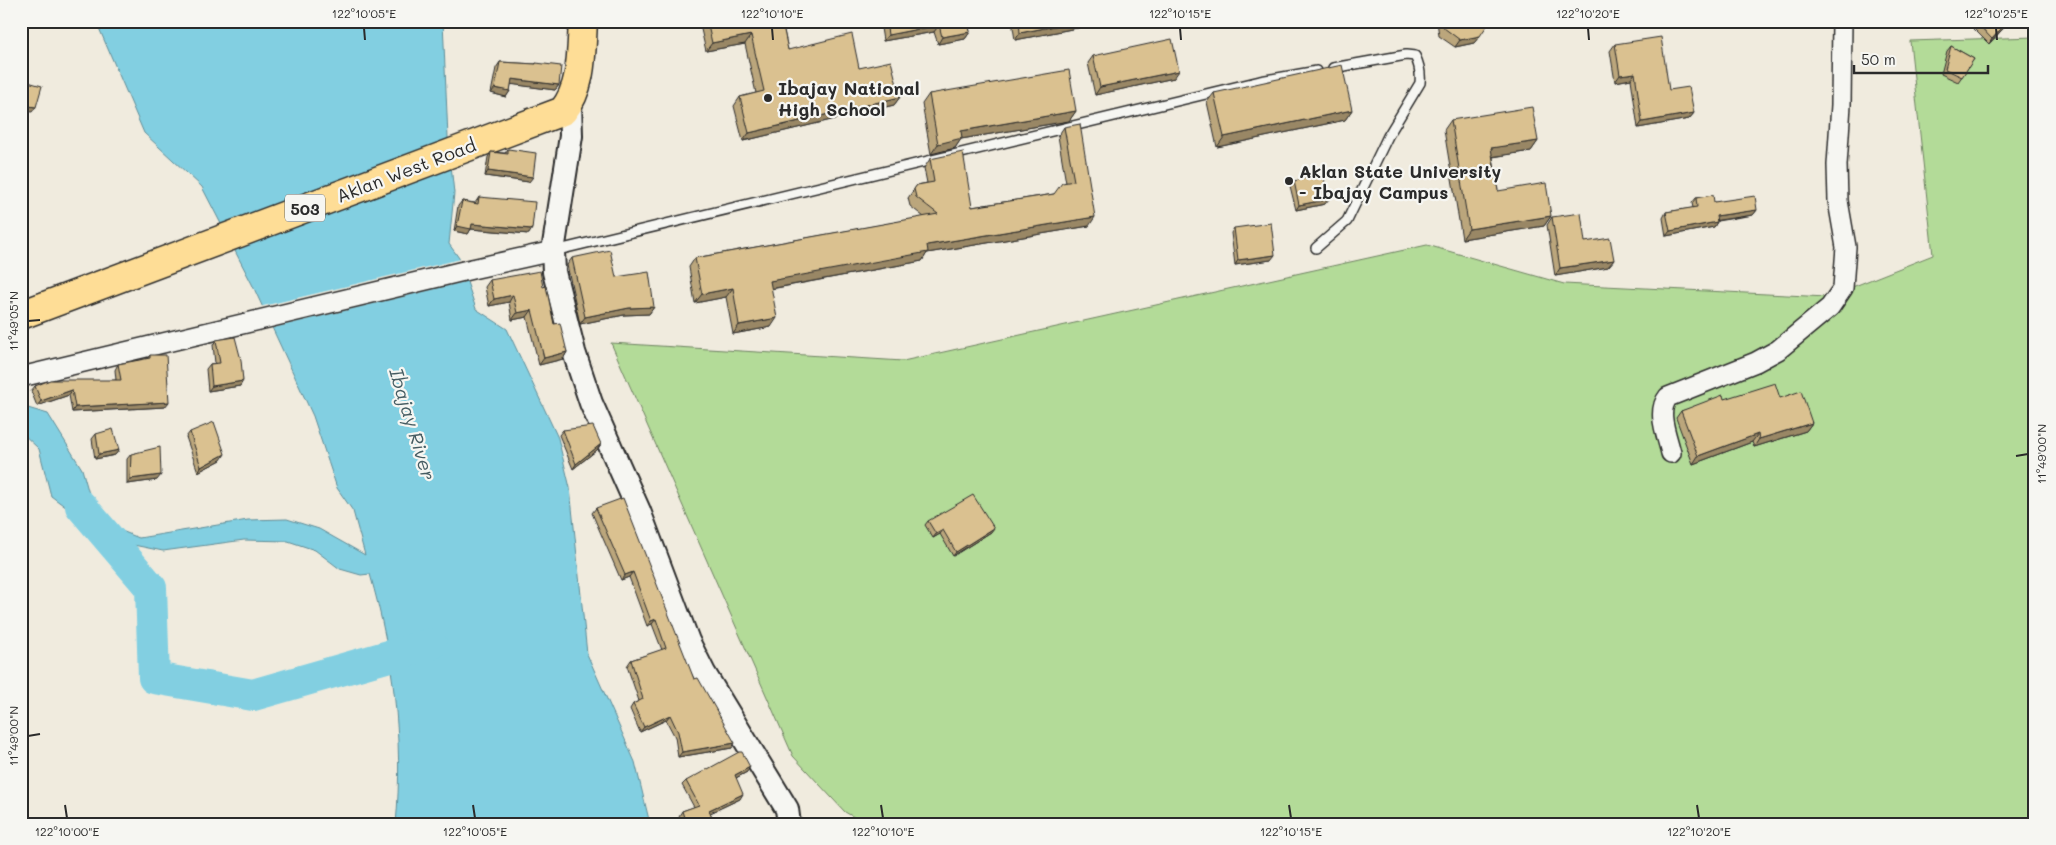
<svg xmlns="http://www.w3.org/2000/svg" width="2056" height="845" viewBox="0 0 2056 845" font-family="Mali,sans-serif">
  <style>
    .green { fill: #b3db98; stroke: #6f8362 }
    .water { fill: #82cfe1; stroke: #5f8d98 }
    .pier { fill: #f0ebde }
    .lines { fill: none; stroke-linecap: round; stroke-linejoin: round }
    .river { stroke: #82cfe1; stroke-width: 32 }
    .service-casing { stroke: #2b2b2b; stroke-width: 12 }
    .minor-casing { stroke: #2b2b2b; stroke-width: 22 }
    .tertiary-casing { stroke: #2b2b2b; stroke-width: 26 }
    .primary-casing { stroke: #2b2b2b; stroke-width: 31 }
    .service { stroke: #f6f6f2; stroke-width: 9 }
    .minor { stroke: #f6f6f2; stroke-width: 19 }
    .tertiary { stroke: #f6f6f2; stroke-width: 22 }
    .primary { stroke: #fedd96; stroke-width: 28 }
    .wall { fill: #bba67c; stroke: #2b2b2b }
    .shaded-wall { fill: #998765; stroke: #2b2b2b }
    .building { fill: #dac190; stroke: #2b2b2b }
    .ticks { fill: none; stroke: #2b2b2b; stroke-width: 2 }
    .poi-dot { fill: #2b2b2b; stroke: #f6f6f2; stroke-width: 2 }
    .labels { text-anchor: middle; dominant-baseline: central; stroke-width: 4.5; stroke-linejoin: round; paint-order: stroke }
    .shield { fill: #f6f6f2; stroke: #686867; stroke-width: 1 }
    .shield-label { font-size: 16px; font-weight: bold; fill: #2b2b2b }
    .poi-label { font-size: 18px; font-weight: bold; fill: #2b2b2b; stroke: #f6f6f2; text-anchor: start }
    .street-label { font-size: 18px; fill: #2b2b2b; stroke: #f6f6f2 }
    .water-label { font-size: 19px; font-style: italic; fill: #455c62; stroke: #f6f6f2 }
    .neatline { fill: none; stroke: #2b2b2b; stroke-width: 2 }
    .ticks-label { font-size: 12px; text-anchor: middle; fill: #2b2b2b }
  </style>
  <rect width="100%" height="100%" fill="#f0ebde"/>
  <filter id="ink" filterUnits="userSpaceOnUse"><feTurbulence type="fractalNoise" baseFrequency=".02" numOctaves="2"/><feDisplacementMap in="SourceGraphic" scale="10" xChannelSelector="R" yChannelSelector="G"/><feConvolveMatrix kernelMatrix="1 2 1 2 8 2 1 2 1" color-interpolation-filters="sRGB"/></filter>
  <g filter="url(#ink)">
    <!-- green -->
    <path class="green" d="M2035 37V824H866L845 812 793 756 611 343 903 361 1427 245 1564 284 1827 297 1933 255 1910 41Z"/>
    <!-- water -->
    <path class="water" d="M96 21H443L448 138 454 193 449 244 459 258 476 309 507 329 558 438 570 488 587 654 635 762 650 824H396C404 739 393 655 370 574L361 575 340 569 315 550 288 541 244 540 163 551 99 538 79 517 51 496 39 449 21 432V406L48 414 82 469 91 501 107 525 139 538 248 520 287 519 319 529 365 555 353 511 337 488 313 416 252 284 202 187 144 133Z"/>
    <!-- pier -->
    <path class="pier" d="M461 259 469 281 269 329 259 307Z"/>
    <g class="lines">
      <!-- river -->
      <path class="river" d="M81 506 151 588 154 678 253 695 431 644"/>
      <defs>
        <path id="service" d="M1316 248 1347 221 1388 136 1420 83C1421 73 1420 66 1415 56L1406 55 1333 68
          M554 251 1260 81 1317 71"/>
        <path id="minor" d="M21 377 472 269 553 251
          M1671 453C1667 435 1656 412 1668 397L1756 362 1778 350 1830 307 1843 288 1846 247 1838 201 1837 165 1841 105 1842 21"/>
        <path id="tertiary" d="M570 102 571 136 553 251 554 272 574 352 591 403 639 511 688 641 704 673 787 809 789 824"/>
        <path id="primary" d="M21 315 563 111C583 86 581 52 583 21"/>
      </defs>
      <!-- service casing -->
      <use href="#service" class="service-casing"/>
      <!-- minor casing -->
      <use href="#minor" class="minor-casing"/>
      <!-- tertiary casing -->
      <use href="#tertiary" class="tertiary-casing"/>
      <!-- primary casing -->
      <use href="#primary" class="primary-casing"/>
      <!-- service -->
      <use href="#service" class="service"/>
      <!-- minor -->
      <use href="#minor" class="minor"/>
      <!-- tertiary -->
      <use href="#tertiary" class="tertiary"/>
      <!-- primary -->
      <use href="#primary" class="primary"/>
    </g>
    <!-- wall -->
    <path class="wall" d="M703 21H782L788 50 859 68 900 97 894 105 743 141 734 106 740 97 756 93 745 44 706 51 700 25Z
      M880 21H968L970 32 965 39 938 44 934 32 883 41Z
      M1012 21H1113L1015 40Z
      M1437 21H1490L1474 43 1455 47 1439 36Z
      M1974 21H2010L1989 44 1971 26Z
      M1615 44 1669 90 1694 113 1689 119 1638 128 1631 79 1615 82 1610 51Z
      M1951 46 1974 59 1958 82 1941 74 1947 51Z
      M1093 56 1174 78 1095 95 1088 63Z
      M500 62 535 64 536 63 559 85 555 90 511 84 510 91 506 97 491 93 496 68Z
      M1214 93 1352 110 1345 120 1217 147 1207 102Z
      M929 94 1076 111 1069 121 961 139 955 148 931 154 922 104Z
      M1451 120 1538 141 1531 151 1493 157 1498 191 1551 216 1544 226 1462 239 1444 130Z
      M1064 127 1089 226 927 253 922 261 771 289V327L733 334 726 297 695 303 689 267 695 258 924 217 910 206 908 198 917 185 927 183 924 168 930 159 972 207 1054 194 1066 183 1058 136Z
      M508 149 529 182 485 176 488 157 491 152 505 153Z
      M1294 181 1325 204 1296 210 1290 186Z
      M479 197 529 234 471 229 468 234 454 231 458 206 462 201 475 203Z
      M1696 198 1714 202 1757 210 1753 215 1717 221V222L1714 227 1666 236 1663 218 1666 212 1693 208 1692 203Z
      M1552 217 1585 242 1614 260 1608 267 1555 276 1547 225Z
      M1234 228 1271 260 1235 265 1231 233Z
      M572 258 616 277 654 307 649 314 624 315 580 324 567 265Z
      M490 280 543 287 554 324 567 352 563 359 539 365 527 317 512 320 509 302 489 306 485 287Z
      M216 340 240 386 208 391 206 369 210 364 215 363 213 345Z
      M150 355 165 407 72 412 69 395 37 406 31 391 35 386 116 380 115 370 118 364 147 359Z
      M1780 398 1812 423 1806 431 1754 447 1752 442 1693 464 1676 418 1681 411 1724 399Z
      M563 430 601 444 597 450 573 469 559 435Z
      M190 432 221 460 198 472 186 437Z
      M96 434 119 450 115 455 95 459 92 439Z
      M131 454 157 480 127 484V459Z
      M596 508 694 679 732 748 678 757 675 737 666 720 640 732 630 709 633 704 639 701 627 666 631 660 662 650 652 624 647 626 629 577 621 580 592 513Z
      M928 521 991 532 953 556 940 534 933 538 925 525Z
      M747 772 736 778 740 799 710 813 714 824H681L679 816 682 811 694 807 682 785 686 781Z"/>
    <!-- shaded-wall -->
    <path class="shaded-wall" d="M1079 21H1113L1015 40 1020 33Z
      M2008 21H2010L1989 44 1992 39Z
      M939 25 934 32 883 41 888 35Z
      M970 32 965 39 938 44 942 37Z
      M751 35 745 44 706 51 712 43Z
      M1480 36 1474 43 1455 47 1460 40Z
      M1179 71 1174 78 1095 95 1100 87Z
      M1635 73 1631 79 1615 82 1620 75Z
      M512 79 559 85 555 90 509 84Z
      M495 88 510 91 506 97 491 93Z
      M900 97 894 105 743 141 749 133Z
      M21 105 36 107 32 112 21 111Z
      M1352 110 1345 120 1217 147 1224 137Z
      M1076 111 1069 121 961 139 955 148 931 154 938 144 961 131Z
      M1694 113 1689 119 1638 128 1642 122Z
      M1538 141 1531 151 1484 158 1491 148Z
      M488 171 533 177 529 182 485 176Z
      M1329 199 1325 204 1296 210 1299 205Z
      M1757 210 1753 215 1713 221 1716 216Z
      M1551 216 1544 226 1462 239 1469 229Z
      M1095 217 1089 226 927 253 922 261 764 290 770 281 927 245Z
      M1717 222 1714 227 1666 236 1670 231Z
      M472 224 532 229 529 234 471 229 468 234 454 231 457 226Z
      M1275 255 1271 260 1235 265 1238 260Z
      M1614 260 1608 267 1555 276 1560 268Z
      M733 288 726 297 695 303 702 294Z
      M513 295 509 302 489 306 494 299Z
      M654 307 649 314 624 315 580 324 585 317 629 308Z
      M532 310 527 317 512 320 517 313Z
      M777 318 771 327 733 334 739 325Z
      M567 352 563 359 539 365 544 358Z
      M243 381 240 386 208 391 212 386Z
      M72 390 69 395 37 406 41 401Z
      M169 402 165 407 72 412 75 407Z
      M1812 423 1806 431 1754 447 1759 439Z
      M1758 434 1752 442 1693 464 1698 456Z
      M601 444 597 450 573 469 576 464Z
      M119 450 115 455 95 459 99 454Z
      M225 454 221 460 198 472 201 467Z
      M161 475 157 480 127 484 130 479Z
      M994 528 991 532 953 556 956 552Z
      M943 530 940 534 933 538 936 534Z
      M633 572 629 577 621 580 625 575Z
      M656 619 652 624 647 626 651 621Z
      M670 715 666 720 640 732 644 727Z
      M735 743 732 748 678 757 682 752Z
      M750 767 747 772 732 780 735 775Z
      M743 794 740 799 706 815 709 810Z"/>
    <!-- building -->
    <path class="building" d="M707 21H782L788 50 852 34 859 68 891 61 900 97 749 133 740 97 764 91 751 35 712 43Z
      M886 21H968L970 32 942 37 939 25 888 35Z
      M1019 21H1079L1020 33Z
      M1443 21H1490L1480 36 1460 40 1444 28Z
      M1975 21H2008L1992 39Z
      M1661 37 1669 90 1689 87 1694 113 1642 122 1635 73 1620 75 1615 44Z
      M1172 39 1179 71 1100 87 1093 56Z
      M1951 46 1974 59 1962 77 1945 69Z
      M500 62 536 64V63L561 66 559 85 512 79 510 91 495 88Z
      M1342 65 1352 110 1224 137 1214 93Z
      M1069 70 1076 111 961 131 962 138 938 144 929 94Z
      M21 80 42 86 36 107 21 105Z
      M1532 107 1538 141 1491 148 1498 191 1546 183 1551 216 1469 229 1451 120Z
      M1080 124 1095 217 927 245 928 252 770 281 777 318 739 325 733 288 702 294 695 258 938 214 916 197 914 189 917 185 934 182 930 159 963 152 972 207 1054 194 1062 183 1074 181 1064 127Z
      M508 149 536 153 533 177 488 171 491 152 508 154Z
      M1323 174 1329 199 1299 205 1294 181Z
      M1713 195 1714 202 1755 196 1757 210 1716 216 1717 222 1670 231 1666 212 1697 207 1696 198Z
      M479 197 535 202 532 229 472 224 471 229 457 226 462 201 478 204Z
      M1581 213 1585 242 1610 238 1614 260 1560 268 1552 217Z
      M1271 223 1275 255 1238 260 1234 228Z
      M610 250 616 277 649 272 654 307 629 308 585 317 572 258Z
      M540 271 543 287 546 286 554 324 560 323 567 352 544 358 532 310 517 313 513 295 494 299 490 280Z
      M235 337 241 360 243 381 212 386 210 364 220 363 216 340Z
      M150 355H166L169 402 75 407 72 390 41 401 35 386 50 380H121L118 364 150 358Z
      M1775 383 1780 398 1801 391 1812 423 1759 439 1758 434 1698 456 1681 411 1723 395 1724 399Z
      M214 422 225 454 201 467 190 432Z
      M593 426 601 444 576 464 563 430Z
      M113 429 119 450 99 454 96 434Z
      M160 447 161 475 130 479 131 454Z
      M973 495 994 528 956 552 943 530 936 534 928 521Z
      M623 498 694 679 698 678 735 743 682 752 678 732 670 715 644 727 633 704 643 699 631 660 666 648 656 619 651 621 633 572 625 575 596 508Z
      M739 752H742L750 767 735 775 743 794 709 810 714 824H686L682 811 699 805 686 781Z"/>
  </g>
  <!-- ticks -->
  <path class="ticks" d="M364 28 365 40M772 28 773 40M1180 28 1181 40M1588 28 1589 40M1996 28 1997 40M28 321 40 320M2016 456 2028 454M28 736 40 734M65 805 67 818M473 805 475 818M881 805 883 818M1289 805 1291 818M1697 805 1699 818"/>
  <!-- markers -->
  <g class="poi-dot">
    <circle cx="768" cy="98" r="5"/>
    <circle cx="1289" cy="181" r="5"/>
  </g>
  <g class="labels">
    <!-- shield labels -->
    <rect class="shield" x="285" y="194.5" width="40" height="27" rx="4"/>
    <g class="shield-label">
      <text x="305" y="208">503</text>
    </g>
    <!-- poi labels -->
    <g class="poi-label">
      <text x="778" y="88">Ibajay National<tspan x="778" dy="21">High School</tspan></text>
      <text x="1299" y="171">Aklan State University<tspan x="1299" dy="21">- Ibajay Campus</tspan></text>
    </g>
    <!-- street labels -->
    <g class="street-label">
      <text transform="translate(406 170) rotate(-21)">Aklan West Road</text>
    </g>
    <!-- water labels -->
    <g class="water-label">
      <text transform="translate(413 424) rotate(73)">Ibajay River</text>
    </g>
  </g>
  <!-- margin -->
  <rect width="2056" height="845" fill="none" stroke="#f6f6f2" stroke-width="55"/>
  <!-- scale -->
  <path d="M1854 65v8h134v-8" fill="none" stroke="#2b2b2b" stroke-width="2.5"/>
  <text x="1861" y="65" font-size="15" fill="#2b2b2b" stroke="#f6f6f2" stroke-width="4" paint-order="stroke">50 m</text>
  <rect x="28" y="28" width="2000" height="790" class="neatline"/>
  <g class="ticks-label">
    <text x="364" y="18">122°10'05"E</text>
    <text x="772" y="18">122°10'10"E</text>
    <text x="1180" y="18">122°10'15"E</text>
    <text x="1588" y="18">122°10'20"E</text>
    <text x="1996" y="18">122°10'25"E</text>
    <text transform="translate(14 321) rotate(-90)" y="4">11°49'05"N</text>
    <text transform="translate(2042 454) rotate(-90)" y="4">11°49'00"N</text>
    <text transform="translate(14 736) rotate(-90)" y="4">11°49'00"N</text>
    <text x="67" y="836">122°10'00"E</text>
    <text x="475" y="836">122°10'05"E</text>
    <text x="883" y="836">122°10'10"E</text>
    <text x="1291" y="836">122°10'15"E</text>
    <text x="1699" y="836">122°10'20"E</text>
  </g>
</svg>
